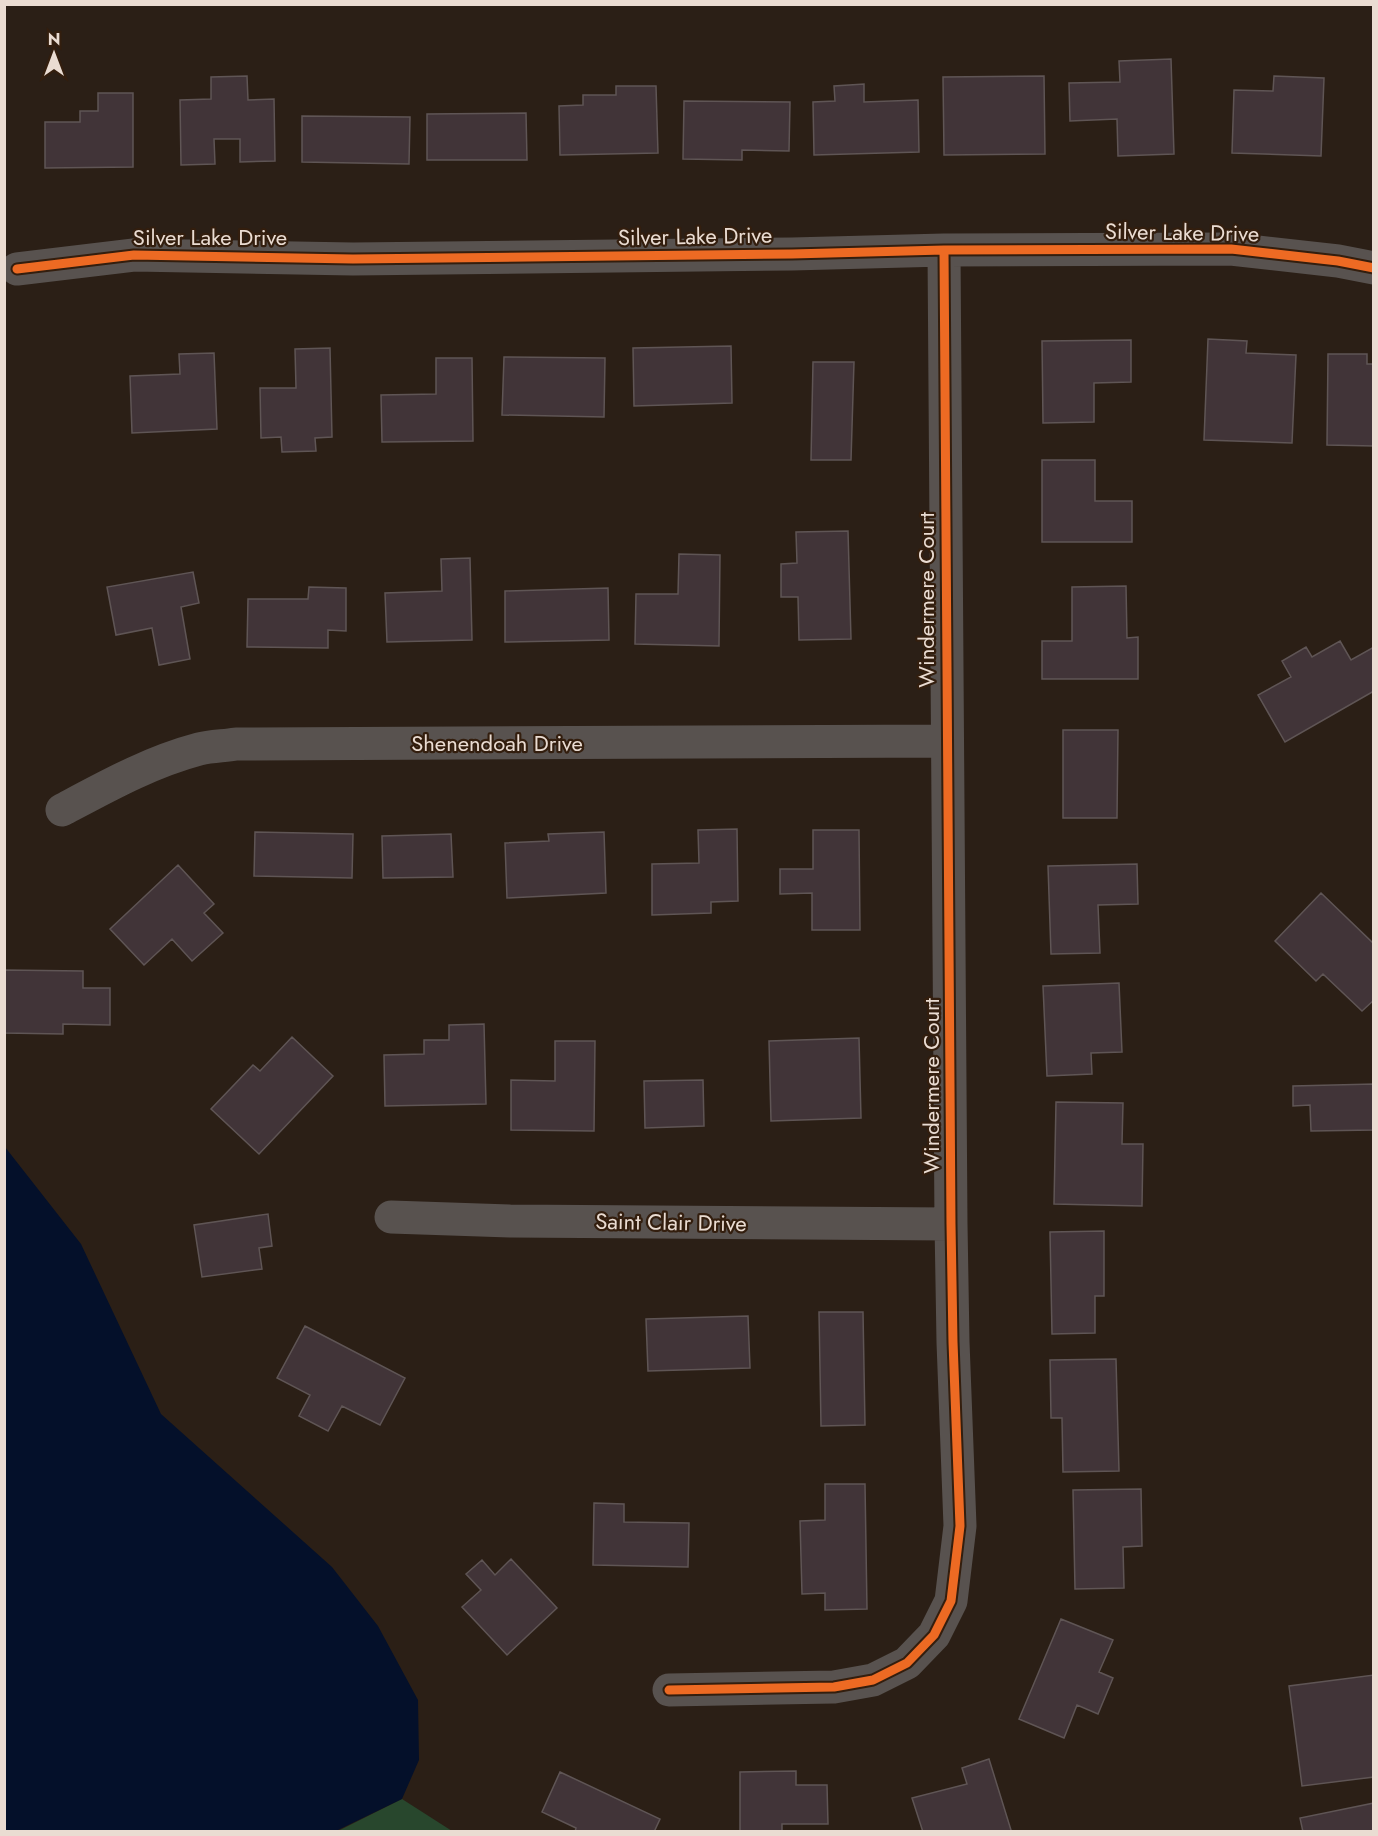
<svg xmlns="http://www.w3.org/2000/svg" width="1378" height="1836" viewBox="0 0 1378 1836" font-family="Jost,sans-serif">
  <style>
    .green { fill: #28472d }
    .water { fill: #04102a }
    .building { fill: #413438; stroke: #5f5555; stroke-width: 1.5 }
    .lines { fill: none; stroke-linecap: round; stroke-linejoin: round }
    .street { stroke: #58524f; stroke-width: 33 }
    .cycleway-casing { stroke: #331e0e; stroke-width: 13 }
    .cycleway { stroke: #ed6a23; stroke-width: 9 }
    .labels { text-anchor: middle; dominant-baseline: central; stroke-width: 4.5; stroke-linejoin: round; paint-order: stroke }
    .street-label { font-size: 22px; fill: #eadcd2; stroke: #331e0e }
  </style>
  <rect width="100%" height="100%" fill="#2b1f16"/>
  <!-- green -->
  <path class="green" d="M402 1799 452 1831 336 1832Z"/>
  <!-- water -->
  <path class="water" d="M5 1147 81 1244 161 1414 332 1567 378 1626 418 1700 419 1760 402 1799 336 1831H5Z"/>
  <!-- building -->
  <path class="building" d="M1171 59 1174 154 1118 156 1117 119 1070 121 1069 83 1120 82 1119 61Z
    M247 76 248 100 274 99 275 161 240 162V139H214L215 164 181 165 180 100 211 99V77Z
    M1044 76 1045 154 944 155 943 77Z
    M1274 76 1324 78 1321 156 1232 153 1234 90 1273 91Z
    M864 84V102L918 100 919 152 814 155 813 102 835 101 834 86Z
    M616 86H656L658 153 560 155 559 106 583 105V95H616Z
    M98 93H133V167L45 168V122H80V111H98Z
    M684 101 790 102 789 151 742 150V160L683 159Z
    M526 113 527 160H427V114Z
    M302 116 410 117 409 164 302 162Z
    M1208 339 1247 341 1246 353 1296 355 1292 443 1204 440Z
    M1131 340V382L1094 383V422L1043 423 1042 341Z
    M731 346 732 403 634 406 633 348Z
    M330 348 332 437 315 438 316 451 282 452 281 437 261 438 260 388H296L295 349Z
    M214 353 217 429 132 433 130 376 180 374 179 354Z
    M1328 354H1367V364H1374V446L1327 445Z
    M504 357 605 358 604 417 502 415Z
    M436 358H472L473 441 382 442 381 395 436 394Z
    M813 362H854L851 460H811Z
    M1042 460H1095V501H1132V542H1042Z
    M848 531 851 639 799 640 798 597H781V564L797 563 796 532Z
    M679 554 720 555 719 646 635 644 636 594H678Z
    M470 558 472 640 387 642 385 593 442 591 441 559Z
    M193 572 199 603 181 607 190 659 159 665 152 628 116 635 107 587Z
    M1126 586 1127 638 1138 637V679H1042V641H1072V587Z
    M309 587 346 588V631L328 630V648L247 647 248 599H308Z
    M608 588 609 640 505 642V591Z
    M1340 641 1351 660 1374 647V691L1285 742 1258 695 1291 677 1282 661 1306 647 1312 657Z
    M1063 730H1118L1117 818H1063Z
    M737 829 738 901 711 902V913L652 915V864L699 863 698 830Z
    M813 830H859L860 930H812V893L780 894V869H813Z
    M255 832 353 834 352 878 254 876Z
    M604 832 606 893 507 898 505 843 549 841 548 834Z
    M451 834 453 877 383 878 382 836Z
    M1137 864 1138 904 1098 905 1100 953 1051 954 1048 866Z
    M178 865 214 904 204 913 223 933 192 961 172 939 144 965 110 929Z
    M1321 893 1372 942 1374 941V1000L1362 1011 1323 974 1316 981 1275 941Z
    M4 970 83 971V988H110V1025L63 1024V1034L4 1033Z
    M1119 983 1122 1052 1091 1053 1092 1074 1047 1076 1043 986Z
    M484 1024 486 1104 385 1106 384 1055 424 1054V1040H449V1025Z
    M292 1037 333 1076 259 1154 211 1109 253 1065 260 1071Z
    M859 1038 861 1118 771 1121 769 1041Z
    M555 1041H595L594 1131 511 1130V1080L555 1081Z
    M703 1080 704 1126 645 1128 644 1081Z
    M1374 1084V1130L1311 1131 1310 1105 1293 1106V1086Z
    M1056 1102 1123 1103 1122 1144H1143L1142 1206 1054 1204Z
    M268 1214 272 1246 259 1248 262 1269 202 1277 194 1225Z
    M1104 1231V1296H1095V1333L1052 1334 1050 1232Z
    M819 1312H863L865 1425 821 1426Z
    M748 1316 750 1368 648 1371 646 1319Z
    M305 1326 405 1378 380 1425 342 1406 328 1431 299 1416 310 1395 277 1378Z
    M1116 1359 1119 1471 1063 1472 1062 1418H1051L1050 1360Z
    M825 1484H865L867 1609 825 1610V1593L802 1594 800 1521 825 1520Z
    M1141 1489 1142 1546 1123 1547 1124 1588 1075 1589 1073 1490Z
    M594 1503 624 1504V1522L689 1523 688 1567 593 1565Z
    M511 1559 557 1608 507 1655 462 1607 481 1590 466 1574 482 1560 495 1575Z
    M1061 1619 1113 1640 1099 1672 1113 1678 1098 1714 1077 1705 1064 1738 1019 1719Z
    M1374 1675V1777L1302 1786 1289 1686Z
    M989 1759 1011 1830 1006 1832H923L912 1798 967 1784 962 1768Z
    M796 1771V1785H827L828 1824H782V1832H740V1772Z
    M560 1772 660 1819 654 1832H575L576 1828 542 1812Z
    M1374 1803V1832H1303L1300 1818Z"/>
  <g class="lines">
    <!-- street -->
    <path class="street" d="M17 269 134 255 353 259 792 254 944 250 1231 249 1338 261 1374 268
      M62 810C107 786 150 762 199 749 211 746 224 746 236 744L947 741
      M391 1217 510 1221 951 1224
      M669 1690 834 1687 873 1680 907 1663 934 1635 951 1601 960 1526 953 1342 951 1224 944 250"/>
    <defs>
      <path id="cycleway" d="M17 269 134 255 353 259 792 254 944 250 1231 249 1338 261 1374 268
        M669 1690 834 1687 873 1680 907 1663 934 1635 951 1601 960 1526 953 1342 951 1224 944 250"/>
    </defs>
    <!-- cycleway casing -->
    <use href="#cycleway" class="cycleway-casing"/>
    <!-- cycleway -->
    <use href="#cycleway" class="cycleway"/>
  </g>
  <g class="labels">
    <!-- street labels -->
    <g class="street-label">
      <text transform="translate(1182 232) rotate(1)">Silver Lake Drive</text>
      <text transform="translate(695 236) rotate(-1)">Silver Lake Drive</text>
      <text x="210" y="237">Silver Lake Drive</text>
      <text transform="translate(926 600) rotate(-90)">Windermere Court</text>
      <text x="497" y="743">Shenendoah Drive</text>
      <text transform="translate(931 1086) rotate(-90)">Windermere Court</text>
      <text transform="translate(671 1222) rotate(1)">Saint Clair Drive</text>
    </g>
  </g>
  <!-- border -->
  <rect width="1378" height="1836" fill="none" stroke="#eadcd2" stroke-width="12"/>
  <!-- north arrow -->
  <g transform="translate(54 54)" stroke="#331e0e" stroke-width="4.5" paint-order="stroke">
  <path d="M0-4.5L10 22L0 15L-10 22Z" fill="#eadcd2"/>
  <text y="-9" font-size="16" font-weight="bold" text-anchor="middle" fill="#eadcd2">N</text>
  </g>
</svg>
